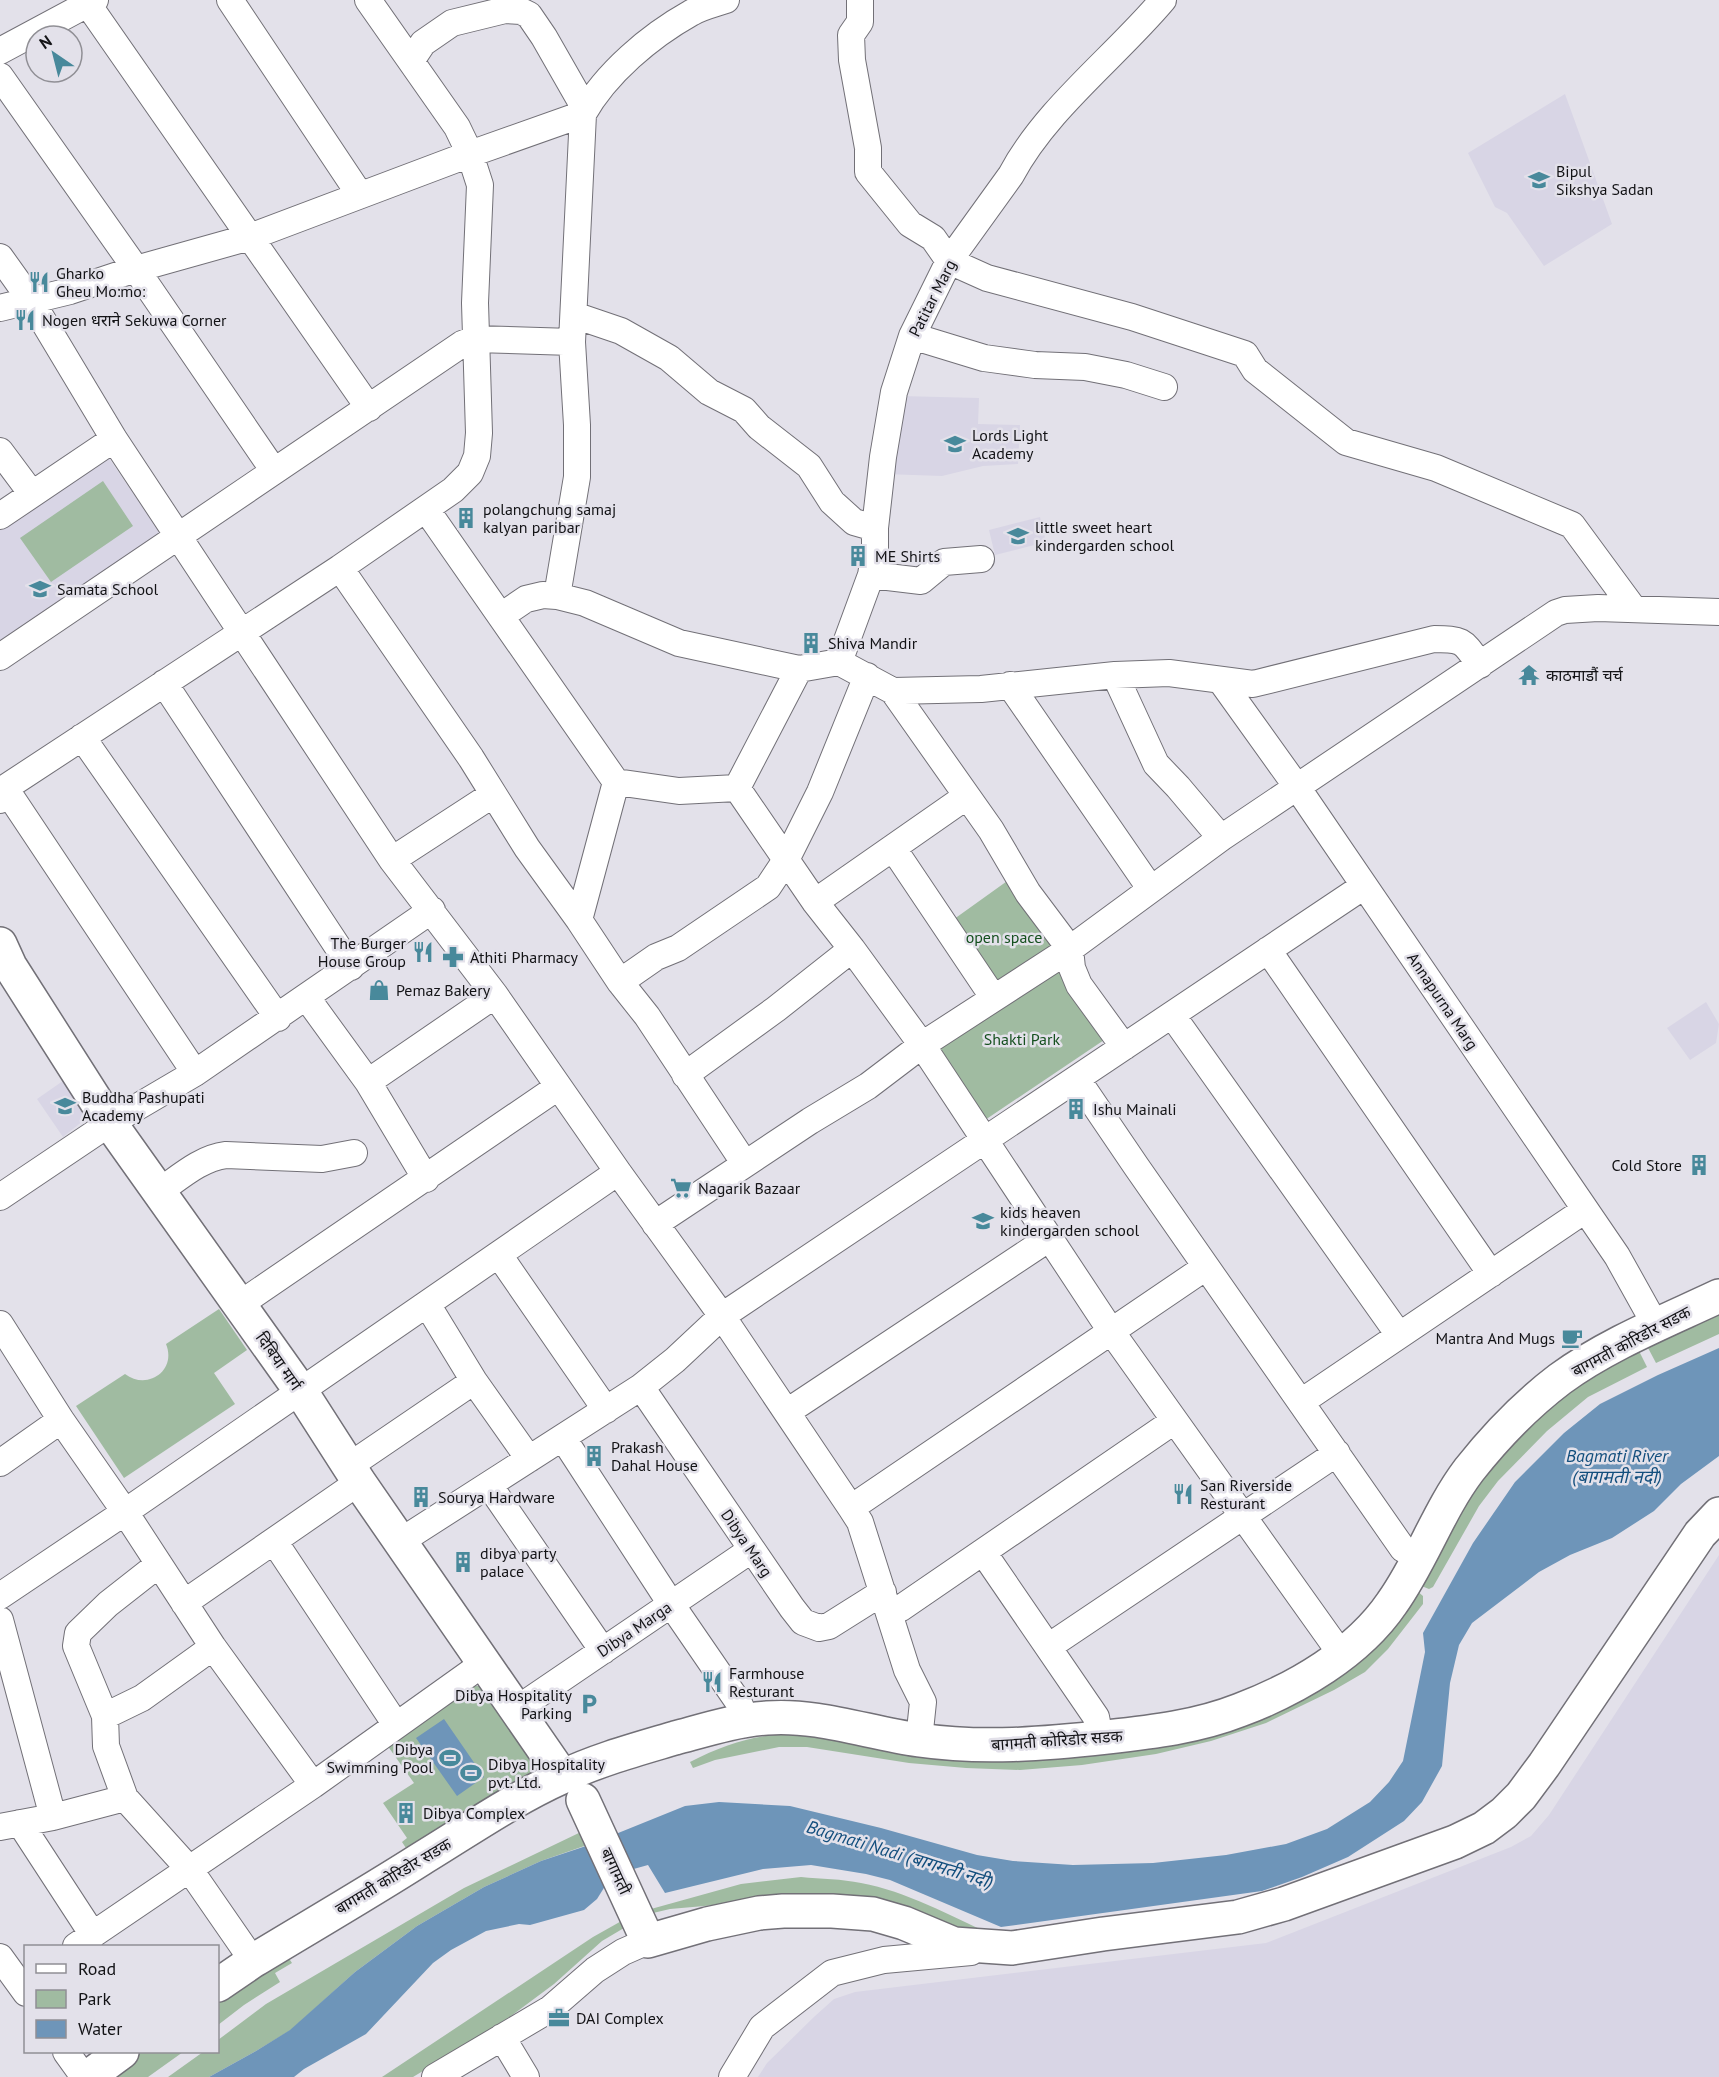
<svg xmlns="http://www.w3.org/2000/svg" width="1719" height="2077" viewBox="0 0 1719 2077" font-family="'PT Sans','Noto Sans Devanagari',sans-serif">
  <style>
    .built { fill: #d8d5e5 }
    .green { fill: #a0bba1 }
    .water { fill: #6e95b9 }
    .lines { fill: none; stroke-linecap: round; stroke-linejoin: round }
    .minor-casing { stroke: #727077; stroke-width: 28 }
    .major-casing { stroke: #727077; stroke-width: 36 }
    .minor { stroke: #fff; stroke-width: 26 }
    .major { stroke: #fff; stroke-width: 33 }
    .labels { text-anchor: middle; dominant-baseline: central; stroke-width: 5; stroke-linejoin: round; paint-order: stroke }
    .poi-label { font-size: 16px; fill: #131316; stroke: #e3e1ea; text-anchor: start }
    .street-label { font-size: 16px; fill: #131316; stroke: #e3e1ea }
    .park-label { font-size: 16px; fill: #15501f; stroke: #e3e1ea }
    .water-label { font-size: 18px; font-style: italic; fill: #124e7d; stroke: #e3e1ea }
  </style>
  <rect width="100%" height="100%" fill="#e3e1ea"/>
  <!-- built -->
  <path class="built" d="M1565 94 1612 224 1544 266 1507 213 1495 207 1468 153Z
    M900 396 979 398 978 424 1020 425 1018 464 983 466 942 476 885 474Z
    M106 454 161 534 0 644V527Z
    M1040 517 1046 542 995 555 989 530Z
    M1706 1002 1719 1024 1716 1043 1690 1060 1667 1028Z
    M70 1076 94 1112 63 1137 37 1099Z
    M1719 1555V2077H758L767 2063 815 2016 834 1999 855 1992 1266 1943 1511 1847 1531 1836 1549 1815Z"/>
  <!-- green -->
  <path class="green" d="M103 481 133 526 51 582 20 538Z
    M1010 879 1066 948 993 997 943 927Z
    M1058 959 1110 1036 985 1120 933 1043Z
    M219 1309 247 1350 214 1373 235 1404 124 1478 76 1406 125 1374C147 1391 177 1371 166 1344Z
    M1719 1313V1334L1656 1363 1647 1346Z
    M1638 1349 1647 1367 1588 1397 1547 1431 1498 1481 1479 1506 1433 1587 1429 1589 1419 1585 1476 1483 1531 1422 1574 1387Z
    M1416 1590 1423 1596V1604L1388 1649 1365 1672 1334 1690 1266 1723 1211 1741 1156 1754 1082 1765 1020 1770 966 1768 909 1763 807 1747H779L715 1760 693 1768 690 1762C742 1735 784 1728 842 1739 859 1743 874 1749 891 1753 901 1755 913 1755 923 1756L1207 1730Z
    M475 1686H481L536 1767V1778L410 1854 402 1842 407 1838 383 1803 414 1783 387 1745 470 1687Z
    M583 1831 590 1844 541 1861 484 1887 417 1926 355 1972 291 2030 256 2051 209 2077H168L203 2052H218V2040L266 2004 464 1888Z
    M801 1877C821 1879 842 1879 861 1883 906 1891 950 1916 991 1934L975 1933 909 1909 840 1894 670 1909 653 1913 651 1909 741 1884Z
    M625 1919 629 1925 602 1941 554 1984 499 2025 413 2077H382L593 1937Z
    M286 1954 292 1963 275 1973 280 1982 244 2005 218 2025V1999Z
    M141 2052H183L148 2077H107Z"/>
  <!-- water -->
  <path class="water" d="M1719 1348V1456L1681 1484 1654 1511 1612 1538 1570 1555 1539 1572 1472 1623 1459 1645 1450 1683 1442 1766 1422 1802 1404 1821 1348 1857 1302 1877 1262 1891 1001 1927 890 1880 866 1874 811 1865 763 1869 665 1893 648 1865 612 1875 597 1899 584 1910 530 1925 519 1924 486 1931 451 1950 433 1963 366 2034 304 2069 294 2077H209L256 2051 290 2030 355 1972 417 1926 484 1887 541 1861 586 1846 685 1806 719 1802 790 1806 881 1828 977 1855 1013 1861 1073 1865 1153 1863 1226 1855 1286 1844 1327 1829 1370 1802 1389 1782 1403 1761 1425 1652 1423 1633 1473 1543 1515 1482 1564 1433 1600 1404 1658 1375Z
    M444 1719 484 1777 457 1796 416 1738Z"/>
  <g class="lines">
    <defs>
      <path id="minor" d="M85 0 369 408
        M230 0 360 195
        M860 0V22L851 35 852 60 868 148V172L910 224 933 238 949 261 987 278 1132 317 1245 354 1255 370 1346 442 1436 468 1572 525 1633 608
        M0 51 95 0
        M0 76 136 269 274 471
        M0 257 30 299 114 439 392 860 495 995 618 1172 722 1316 851 1508 860 1522 907 1670 923 1702 919 1740
        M0 308 70 291 136 269 250 237 470 154 583 114 580 100 544 37 529 15 521 11 505 10 452 23 423 43 411 61
        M574 315 621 331 669 358 709 392 744 410 759 427 809 466 832 502 854 522 875 528
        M912 336 984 358 1035 365 1085 367 1126 375 1164 387
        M0 451 32 494
        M426 509 616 782 679 791 737 788 815 902 852 949 922 1045 1111 1331 1341 1654
        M0 516 114 439
        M340 568 471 758 527 848 579 920 620 982 647 1016 745 1164
        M871 575 921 581 944 562 981 559
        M557 596 577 477V425L572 342 583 114C606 73 650 36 691 13 701 7 714 4 726 0
        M501 616 526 599 543 595 557 596 585 603 679 643 799 669 839 662 893 691 981 689 1115 675 1169 673 1253 684 1434 639C1464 639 1463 641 1480 665
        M0 657 462 344 475 339 572 342
        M839 662 871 575 875 552V528L883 457 894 392 912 336 949 261 1011 175C1046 109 1115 57 1163 0
        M1115 675 1156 764 1178 787 1221 838
        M1221 681 1297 787 1617 1256 1656 1326
        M164 683 351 967
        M1010 685 1150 888
        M893 691 991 830 1028 893 1070 949 1072 968 1079 985 1124 1047
        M82 737 278 1018
        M5 788 195 1073
        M737 788 799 669
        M0 800 5 788 340 568 453 490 470 473 477 456 479 433 475 303 480 185 470 154 457 127 368 0
        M893 848 993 997
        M392 860 492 795
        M815 902 967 796
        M579 920 616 782
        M1268 950 1491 1274
        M620 982 656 957 678 948 768 887 786 860 820 792 867 676
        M307 998 368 1082 426 1179
        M1172 1015 1399 1335
        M685 1075 776 1009 852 949
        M1077 1079 1136 1166 1403 1549 1419 1555
        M368 1082 495 995
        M160 1191C180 1177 201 1158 226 1155L322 1159 354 1153
        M0 1197 110 1123 195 1073 432 910
        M655 1224 810 1121 868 1086 922 1045 1070 949 1221 838 1556 613 1565 610 1598 608 1719 612
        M499 1255 606 1410
        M240 1304 558 1087
        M427 1304 474 1381 529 1459
        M0 1324 61 1420 125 1512 213 1647 313 1785
        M641 1387 792 1608 803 1622 819 1628 829 1626 883 1592
        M1301 1402 1585 1210
        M787 1412 1048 1239
        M563 1438 671 1604 739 1703 746 1720
        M0 1463 61 1420
        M349 1466 474 1381
        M489 1485 603 1651
        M851 1508 1206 1267
        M274 1541 396 1725
        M401 1541 641 1387 675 1360 722 1316 1364 886
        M983 1552 1096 1717 1100 1738
        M0 1596 125 1512 618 1172
        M184 1603 359 1482
        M889 1613 901 1608 1174 1421
        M0 1620 53 1817
        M213 1647 142 1698 105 1716 106 1746 125 1798 190 1870 253 1961
        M1048 1647 1337 1453
        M517 1709 751 1550
        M105 1716 76 1646 78 1633 108 1604 159 1564
        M20 1823 93 1935
        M0 1827 53 1817 125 1798
        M76 1946 313 1785 484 1663
        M0 1957 26 1993
        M502 2037 526 2077
        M66 2052 84 2077
        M435 2077 550 2009 595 1970 623 1952 648 1941
        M732 2077 762 2027 832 1973 884 1960 971 1952"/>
      <path id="major" d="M0 944 10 966 110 1123 300 1390 359 1482 562 1776
        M583 1800 648 1941 707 1924 759 1913 783 1911H832L873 1914 904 1923 954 1944 1012 1948 1103 1934 1238 1917 1284 1904 1455 1842 1484 1828 1504 1813 1521 1796 1544 1765 1700 1534 1719 1514
        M218 1985 253 1961C309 1927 366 1894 421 1859 467 1831 513 1799 562 1777 597 1760 638 1749 675 1738 705 1730 736 1720 767 1718 818 1714 868 1733 919 1740 982 1749 1044 1744 1107 1737 1152 1732 1197 1727 1240 1710 1296 1689 1358 1653 1392 1603 1422 1561 1438 1511 1469 1470 1495 1437 1527 1404 1560 1379 1608 1344 1666 1321 1719 1296
        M88 2077 122 2052"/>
    </defs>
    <!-- minor casing -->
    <use href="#minor" class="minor-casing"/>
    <!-- major casing -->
    <use href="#major" class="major-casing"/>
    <!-- minor -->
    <use href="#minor" class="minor"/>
    <!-- major -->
    <use href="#major" class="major"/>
  </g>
  <!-- icons -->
  <defs>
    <symbol id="school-bare" viewBox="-9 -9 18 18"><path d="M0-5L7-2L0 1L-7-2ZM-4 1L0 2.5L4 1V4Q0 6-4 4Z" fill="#48899b" stroke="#e3e1ea" stroke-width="2.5" paint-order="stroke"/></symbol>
    <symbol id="restaurant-bare" viewBox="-9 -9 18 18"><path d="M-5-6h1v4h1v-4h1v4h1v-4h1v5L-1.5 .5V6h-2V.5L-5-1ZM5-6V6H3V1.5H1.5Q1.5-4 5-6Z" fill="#48899b" stroke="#e3e1ea" stroke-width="2.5" paint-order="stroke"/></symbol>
    <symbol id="building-bare" viewBox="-9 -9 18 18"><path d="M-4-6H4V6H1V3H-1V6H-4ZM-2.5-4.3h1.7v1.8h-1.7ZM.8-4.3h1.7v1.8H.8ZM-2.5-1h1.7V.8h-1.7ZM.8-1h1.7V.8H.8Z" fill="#48899b" stroke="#e3e1ea" stroke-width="2.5" paint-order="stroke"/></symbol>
    <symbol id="temple-bare" viewBox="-9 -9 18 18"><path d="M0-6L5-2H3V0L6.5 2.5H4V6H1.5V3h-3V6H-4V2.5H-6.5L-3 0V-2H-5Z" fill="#48899b" stroke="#e3e1ea" stroke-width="2.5" paint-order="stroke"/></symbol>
    <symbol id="pharmacy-bare" viewBox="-9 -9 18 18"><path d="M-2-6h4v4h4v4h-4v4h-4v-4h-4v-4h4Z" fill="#48899b" stroke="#e3e1ea" stroke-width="2.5" paint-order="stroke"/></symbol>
    <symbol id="shop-bare" viewBox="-9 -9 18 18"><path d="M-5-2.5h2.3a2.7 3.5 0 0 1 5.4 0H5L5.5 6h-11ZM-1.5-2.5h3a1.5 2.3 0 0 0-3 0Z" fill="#48899b" stroke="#e3e1ea" stroke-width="2.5" paint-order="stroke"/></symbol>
    <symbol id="supermarket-bare" viewBox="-9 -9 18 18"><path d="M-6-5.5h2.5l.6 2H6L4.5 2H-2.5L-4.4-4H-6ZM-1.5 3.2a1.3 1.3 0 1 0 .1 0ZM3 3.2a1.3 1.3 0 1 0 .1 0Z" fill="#48899b" stroke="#e3e1ea" stroke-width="2.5" paint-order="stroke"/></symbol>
    <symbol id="cafe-bare" viewBox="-9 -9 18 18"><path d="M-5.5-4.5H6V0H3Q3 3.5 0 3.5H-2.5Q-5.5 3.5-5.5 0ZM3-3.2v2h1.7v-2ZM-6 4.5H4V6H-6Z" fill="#48899b" stroke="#e3e1ea" stroke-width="2.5" paint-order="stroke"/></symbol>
    <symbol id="parking-bare" viewBox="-9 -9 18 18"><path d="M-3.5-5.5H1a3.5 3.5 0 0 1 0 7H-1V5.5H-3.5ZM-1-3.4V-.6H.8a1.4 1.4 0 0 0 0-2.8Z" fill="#48899b" stroke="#e3e1ea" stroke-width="2.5" paint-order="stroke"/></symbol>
    <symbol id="stadium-bare" viewBox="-9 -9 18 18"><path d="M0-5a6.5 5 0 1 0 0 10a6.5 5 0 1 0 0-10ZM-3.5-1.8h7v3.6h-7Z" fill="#48899b" stroke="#e3e1ea" stroke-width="2.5" paint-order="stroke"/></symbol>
    <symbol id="office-bare" viewBox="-9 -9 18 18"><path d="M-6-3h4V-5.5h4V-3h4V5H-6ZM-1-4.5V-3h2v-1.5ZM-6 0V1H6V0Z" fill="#48899b" stroke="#e3e1ea" stroke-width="2.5" paint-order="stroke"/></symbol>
  </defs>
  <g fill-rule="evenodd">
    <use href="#school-bare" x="1524" y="165" width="30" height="30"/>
    <use href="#restaurant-bare" x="24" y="267" width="30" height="30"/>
    <use href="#restaurant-bare" x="10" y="305" width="30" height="30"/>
    <use href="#school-bare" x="940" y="429" width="30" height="30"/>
    <use href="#building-bare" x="451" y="503" width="30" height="30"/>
    <use href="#school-bare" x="1003" y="521" width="30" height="30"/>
    <use href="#building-bare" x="843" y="541" width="30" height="30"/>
    <use href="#school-bare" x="25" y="574" width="30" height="30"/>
    <use href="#building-bare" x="796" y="628" width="30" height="30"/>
    <use href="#temple-bare" x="1514" y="660" width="30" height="30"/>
    <use href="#restaurant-bare" x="408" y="937" width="30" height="30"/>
    <use href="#pharmacy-bare" x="438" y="942" width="30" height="30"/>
    <use href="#shop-bare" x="364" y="975" width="30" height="30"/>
    <use href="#school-bare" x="50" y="1091" width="30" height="30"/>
    <use href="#building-bare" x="1061" y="1094" width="30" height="30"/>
    <use href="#building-bare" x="1684" y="1150" width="30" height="30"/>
    <use href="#supermarket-bare" x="666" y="1173" width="30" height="30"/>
    <use href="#school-bare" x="968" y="1206" width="30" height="30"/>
    <use href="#cafe-bare" x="1557" y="1323" width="30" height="30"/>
    <use href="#building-bare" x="579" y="1441" width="30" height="30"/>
    <use href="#restaurant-bare" x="1168" y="1479" width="30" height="30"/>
    <use href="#building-bare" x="406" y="1482" width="30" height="30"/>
    <use href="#building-bare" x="448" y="1547" width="30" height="30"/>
    <use href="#restaurant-bare" x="697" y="1667" width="30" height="30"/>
    <use href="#parking-bare" x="574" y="1689" width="30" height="30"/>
    <use href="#stadium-bare" x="435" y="1743" width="30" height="30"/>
    <use href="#stadium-bare" x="456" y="1758" width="30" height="30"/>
    <use href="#building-bare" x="391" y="1798" width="30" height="30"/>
    <use href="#office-bare" x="544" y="2003" width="30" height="30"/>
  </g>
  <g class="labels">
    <!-- poi labels -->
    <g class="poi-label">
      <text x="1556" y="171">Bipul<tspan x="1556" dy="18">Sikshya Sadan</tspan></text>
      <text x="56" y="273">Gharko<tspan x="56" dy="18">Gheu Mo:mo:</tspan></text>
      <text x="42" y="320">Nogen धराने Sekuwa Corner</text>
      <text x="972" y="435">Lords Light<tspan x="972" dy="18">Academy</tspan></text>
      <text x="483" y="509">polangchung samaj<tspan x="483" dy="18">kalyan paribar</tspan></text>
      <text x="1035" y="527">little sweet heart<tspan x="1035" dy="18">kindergarden school</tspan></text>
      <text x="875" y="556">ME Shirts</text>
      <text x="57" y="589">Samata School</text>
      <text x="828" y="643">Shiva Mandir</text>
      <text x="1546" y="675">काठमाडौं चर्च</text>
      <text x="406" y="943" text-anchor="end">The Burger<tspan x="406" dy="18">House Group</tspan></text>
      <text x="470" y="957">Athiti Pharmacy</text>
      <text x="396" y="990">Pemaz Bakery</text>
      <text x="82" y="1097">Buddha Pashupati<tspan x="82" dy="18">Academy</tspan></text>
      <text x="1093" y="1109">Ishu Mainali</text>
      <text x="1682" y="1165" text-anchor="end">Cold Store</text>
      <text x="698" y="1188">Nagarik Bazaar</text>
      <text x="1000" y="1212">kids heaven<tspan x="1000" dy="18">kindergarden school</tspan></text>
      <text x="1555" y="1338" text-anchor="end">Mantra And Mugs</text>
      <text x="611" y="1447">Prakash<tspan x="611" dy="18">Dahal House</tspan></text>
      <text x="1200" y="1485">San Riverside<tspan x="1200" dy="18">Resturant</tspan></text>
      <text x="438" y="1497">Sourya Hardware</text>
      <text x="480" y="1553">dibya party<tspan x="480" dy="18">palace</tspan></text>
      <text x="729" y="1673">Farmhouse<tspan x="729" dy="18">Resturant</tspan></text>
      <text x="572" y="1695" text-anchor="end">Dibya Hospitality<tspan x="572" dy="18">Parking</tspan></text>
      <text x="433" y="1749" text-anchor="end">Dibya<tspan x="433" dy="18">Swimming Pool</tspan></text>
      <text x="488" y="1764">Dibya Hospitality<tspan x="488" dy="18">pvt. Ltd.</tspan></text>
      <text x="423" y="1813">Dibya Complex</text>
      <text x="576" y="2018">DAI Complex</text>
    </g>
    <!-- street labels -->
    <g class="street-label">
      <text transform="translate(932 298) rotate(-63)">Patitar Marg</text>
      <text transform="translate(1443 1001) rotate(56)">Annapurna Marg</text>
      <text transform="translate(1631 1341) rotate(-28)">बागमती कोरिडोर सडक</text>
      <text transform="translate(279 1361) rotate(55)">दिबिया मार्ग</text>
      <text transform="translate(747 1543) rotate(56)">Dibya Marg</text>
      <text transform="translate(634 1629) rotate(-34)">Dibya Marga</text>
      <text transform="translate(1057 1740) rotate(-4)">बागमती कोरिडोर सडक</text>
      <text transform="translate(616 1871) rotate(65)">बागामती</text>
      <text transform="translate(393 1876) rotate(-31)">बागमती कोरिडोर सडक</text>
    </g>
    <!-- park labels -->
    <g class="park-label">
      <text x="1004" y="937">open space</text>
      <text x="1022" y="1039">Shakti Park</text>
    </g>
    <!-- water labels -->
    <g class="water-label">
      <text x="1617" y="1455">Bagmati River<tspan x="1617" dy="21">(बागमती नदी)</tspan></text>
      <text transform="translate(900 1854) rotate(17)">Bagmati Nadi (बागमती नदी)</text>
    </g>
  </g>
  <!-- legend -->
  <rect x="24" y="1945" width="195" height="108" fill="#e3e1ea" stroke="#908f95" stroke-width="1.5"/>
  <rect x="36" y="1964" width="30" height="9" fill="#ffffff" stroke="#908f95" stroke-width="1.5"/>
  <text x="78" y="1975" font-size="18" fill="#131316">Road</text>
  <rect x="36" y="1990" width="30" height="18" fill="#a0bba1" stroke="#908f95" stroke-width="1.5"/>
  <text x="78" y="2005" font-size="18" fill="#131316">Park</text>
  <rect x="36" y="2020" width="30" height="18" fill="#6e95b9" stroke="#908f95" stroke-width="1.5"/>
  <text x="78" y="2035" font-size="18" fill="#131316">Water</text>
  <!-- north arrow -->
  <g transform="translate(54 54) rotate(325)"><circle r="28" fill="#e3e1ea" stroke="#908f95" stroke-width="1.5"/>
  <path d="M0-4.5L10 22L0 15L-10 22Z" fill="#48899b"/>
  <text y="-9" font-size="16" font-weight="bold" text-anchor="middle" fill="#131316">N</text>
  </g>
</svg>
